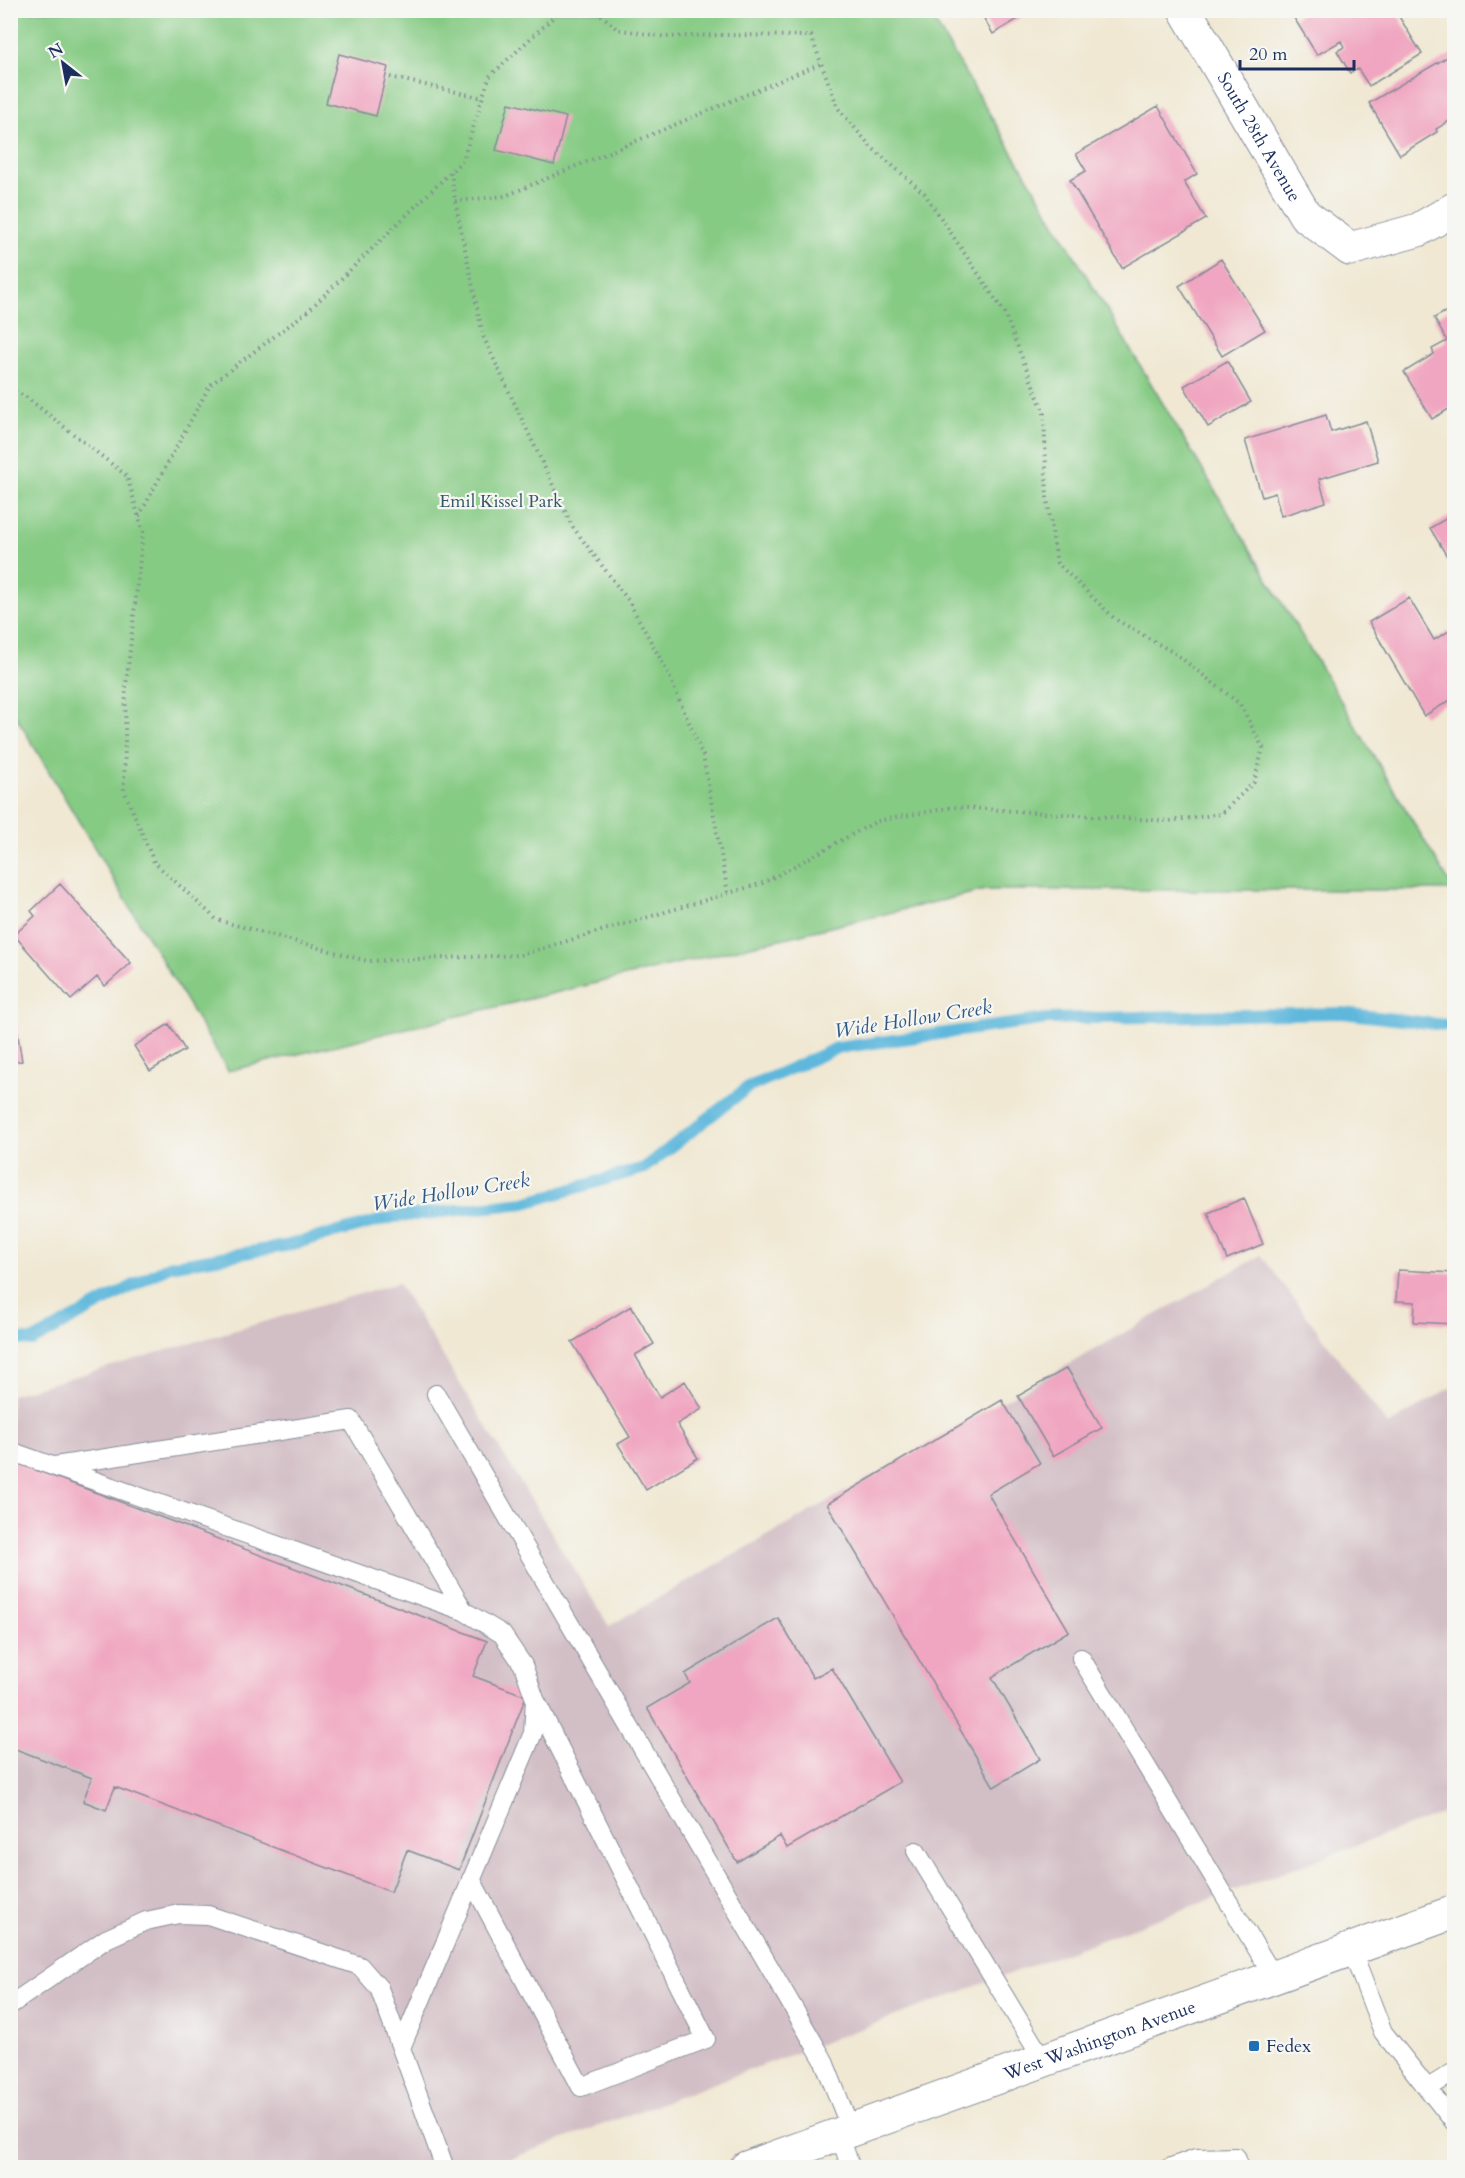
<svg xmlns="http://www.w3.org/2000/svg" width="1465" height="2178" viewBox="0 0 1465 2178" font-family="Cardo,serif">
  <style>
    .industrial { fill: #d2bec5 }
    .green { fill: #86cb84; stroke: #507d71; stroke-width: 1.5 }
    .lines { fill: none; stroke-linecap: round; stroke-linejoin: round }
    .stream { stroke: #5eb8dc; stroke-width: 12 }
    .building { fill: #f0a5c0 }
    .lane-casing { stroke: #868c98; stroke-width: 20 }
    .street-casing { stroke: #868c98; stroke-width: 35 }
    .primary-casing { stroke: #868c98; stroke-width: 35 }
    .path { stroke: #868c98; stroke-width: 4; stroke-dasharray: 1.5 4.5; stroke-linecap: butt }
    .lane { stroke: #fff; stroke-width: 18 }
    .street { stroke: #fff; stroke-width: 33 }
    .primary { stroke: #fff; stroke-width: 33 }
    .poi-dot { fill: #1f6fb2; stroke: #f6f6f2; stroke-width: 2 }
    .labels { text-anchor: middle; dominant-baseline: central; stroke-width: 4.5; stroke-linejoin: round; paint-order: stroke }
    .street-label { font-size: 18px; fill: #1b2f5e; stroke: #f6f6f2 }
    .park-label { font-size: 18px; fill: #365668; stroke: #f6f6f2 }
    .poi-label { font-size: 18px; fill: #1b2f5e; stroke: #f6f6f2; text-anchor: start }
    .water-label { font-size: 20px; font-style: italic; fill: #2f5884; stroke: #f6f6f2 }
  </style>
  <rect width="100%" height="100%" fill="#f6f6f2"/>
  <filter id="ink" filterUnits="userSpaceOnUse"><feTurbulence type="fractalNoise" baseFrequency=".0167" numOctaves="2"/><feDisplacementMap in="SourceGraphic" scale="12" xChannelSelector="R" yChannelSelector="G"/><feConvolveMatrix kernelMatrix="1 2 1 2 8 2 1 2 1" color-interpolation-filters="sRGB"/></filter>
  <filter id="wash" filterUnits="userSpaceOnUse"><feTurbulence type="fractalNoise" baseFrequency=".008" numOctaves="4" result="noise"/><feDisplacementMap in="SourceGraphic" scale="24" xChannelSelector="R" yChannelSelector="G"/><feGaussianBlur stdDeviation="1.35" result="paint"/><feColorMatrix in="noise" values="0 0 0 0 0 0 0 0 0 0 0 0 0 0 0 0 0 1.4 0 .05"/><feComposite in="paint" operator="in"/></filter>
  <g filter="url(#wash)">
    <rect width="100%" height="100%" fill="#f0e8d3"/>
    <!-- industrial -->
    <path class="industrial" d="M1261 1255 1388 1425 1454 1386V1809L488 2167 11 2168V1395L398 1283 609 1626Z"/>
    <!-- green -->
    <path class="green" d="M11 11H928L1454 890H985L228 1071 11 708Z"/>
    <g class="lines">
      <!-- stream -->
      <path class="stream" d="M10 1338 32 1341 169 1266 285 1246 394 1217 525 1203 644 1168 747 1088 837 1048 1047 1019 1342 1013 1454 1026"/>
    </g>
    <g id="blocks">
      <!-- building -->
      <path class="building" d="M979 10H1033L993 34Z
        M1306 10H1395L1422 54 1369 86 1358 69 1350 73 1337 51 1344 47 1341 41 1317 55 1294 18Z
        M1454 53V118L1436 129 1437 132 1400 155 1369 103Z
        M339 54 388 67 376 116 326 103Z
        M509 103 566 117 554 165 496 150Z
        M1158 106 1197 174 1184 182 1206 219 1122 268 1070 180 1086 171 1076 154Z
        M1221 259 1265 330 1222 356 1179 286Z
        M1454 307V406L1432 419 1404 372 1434 354 1432 349 1447 341 1434 318Z
        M1227 361 1251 402 1208 427 1184 386Z
        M1326 415 1331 432 1366 421 1378 461 1319 479 1326 502 1281 516 1275 493 1262 497 1245 440Z
        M1454 514V568L1430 528Z
        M1409 598 1434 640 1454 628V698L1424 716 1369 622Z
        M60 884 131 963 105 986 97 977 71 1000 14 935 35 916 31 911Z
        M10 986 22 1061 10 1062Z
        M169 1024 185 1050 150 1071 134 1046Z
        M1244 1198 1263 1244 1227 1259 1208 1213Z
        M1398 1270 1454 1273V1324L1414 1322 1415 1302 1396 1301Z
        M631 1306 654 1344 635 1355 660 1397 685 1381 702 1409 677 1424 698 1458 646 1490 618 1444 630 1437 572 1342Z
        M1067 1368 1102 1428 1053 1456 1018 1396Z
        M1002 1400 1040 1463 988 1494 1069 1631 992 1677 1040 1759 994 1787 827 1504Z
        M10 1460 487 1641 473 1676 526 1696 459 1870 407 1850 391 1892 115 1787 106 1810 83 1801 92 1778 10 1747Z
        M778 1618 813 1678 832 1668 900 1782 787 1848 780 1836 737 1862 647 1708 690 1683 685 1674Z"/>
    </g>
  </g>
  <g filter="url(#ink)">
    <use href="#blocks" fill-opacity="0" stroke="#868c98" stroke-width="1.5"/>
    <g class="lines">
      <defs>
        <path id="lane" d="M436 1394 823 2059 851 2130
          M10 1451 464 1611 502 1634 523 1665 535 1699 533 1733 401 2048
          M55 1466 351 1420 464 1611
          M1081 1658 1274 1977
          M916 1851 1043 2060
          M471 1879 581 2087 706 2039 536 1701
          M1351 1949 1383 2032 1454 2122
          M10 2005 106 1939 146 1921 179 1914 208 1915 360 1966 379 1988 445 2168
          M1428 2088 1454 2072
          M839 2134 851 2168
          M1169 2168 1196 2158 1236 2157 1240 2168"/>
        <g id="street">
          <path id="s1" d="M1185 10 1305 215 1350 249 1418 230 1454 209"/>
        </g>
        <g id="primary">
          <path id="s2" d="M746 2168 1454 1912"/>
        </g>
      </defs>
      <!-- lane casing -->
      <use href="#lane" class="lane-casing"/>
      <!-- street casing -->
      <use href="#street" class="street-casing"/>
      <!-- primary casing -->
      <use href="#primary" class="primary-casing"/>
      <!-- path -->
      <path class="path" d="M390 77 483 98
        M451 172 455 201 483 336 572 526 628 600 667 671 703 756 728 893
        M455 201 505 196 822 63
        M10 388 26 397 127 476 143 532 126 686 124 790 154 862 217 920 367 961 520 955 763 883 877 821 954 807 1169 821 1221 814 1254 782 1263 748 1240 704 1176 654 1115 619 1057 563 1047 499 1044 413 1004 312 924 193 870 146 838 108 811 36 719 35 665 37 617 29 596 10
        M139 516 210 385 308 311 463 160 489 77 561 10"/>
      <!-- lane -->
      <use href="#lane" class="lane"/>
      <!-- street -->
      <use href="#street" class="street"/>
      <!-- primary -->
      <use href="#primary" class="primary"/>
    </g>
  </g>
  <!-- markers -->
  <rect class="poi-dot" x="1248" y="2040" width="12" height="12" rx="3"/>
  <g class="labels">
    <!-- street labels -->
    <g class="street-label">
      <text stroke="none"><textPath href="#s1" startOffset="147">South 28th Avenue</textPath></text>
      <text stroke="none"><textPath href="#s2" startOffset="376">West Washington Avenue</textPath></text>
    </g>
    <!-- park labels -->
    <g class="park-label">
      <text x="501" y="501">Emil Kissel Park</text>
    </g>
    <!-- poi labels -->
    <g class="poi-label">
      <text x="1266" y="2046">Fedex</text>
    </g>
    <!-- water labels -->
    <g class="water-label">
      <text transform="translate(913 1019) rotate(-9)">Wide Hollow Creek</text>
      <text transform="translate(451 1192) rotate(-9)">Wide Hollow Creek</text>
    </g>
  </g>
  <!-- margin -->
  <rect width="1465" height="2178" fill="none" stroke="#f6f6f2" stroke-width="36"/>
  <!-- north arrow -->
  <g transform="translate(63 63) rotate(329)" stroke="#f6f6f2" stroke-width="4.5" paint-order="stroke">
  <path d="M0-4.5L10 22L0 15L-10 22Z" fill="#1b2f5e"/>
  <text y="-9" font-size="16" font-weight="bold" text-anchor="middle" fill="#1b2f5e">N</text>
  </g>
  <!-- scale -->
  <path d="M1240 60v9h114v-9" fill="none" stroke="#1b2f5e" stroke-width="3"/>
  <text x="1249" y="60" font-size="18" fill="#1b2f5e" stroke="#f6f6f2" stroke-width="4.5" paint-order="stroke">20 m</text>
</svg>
